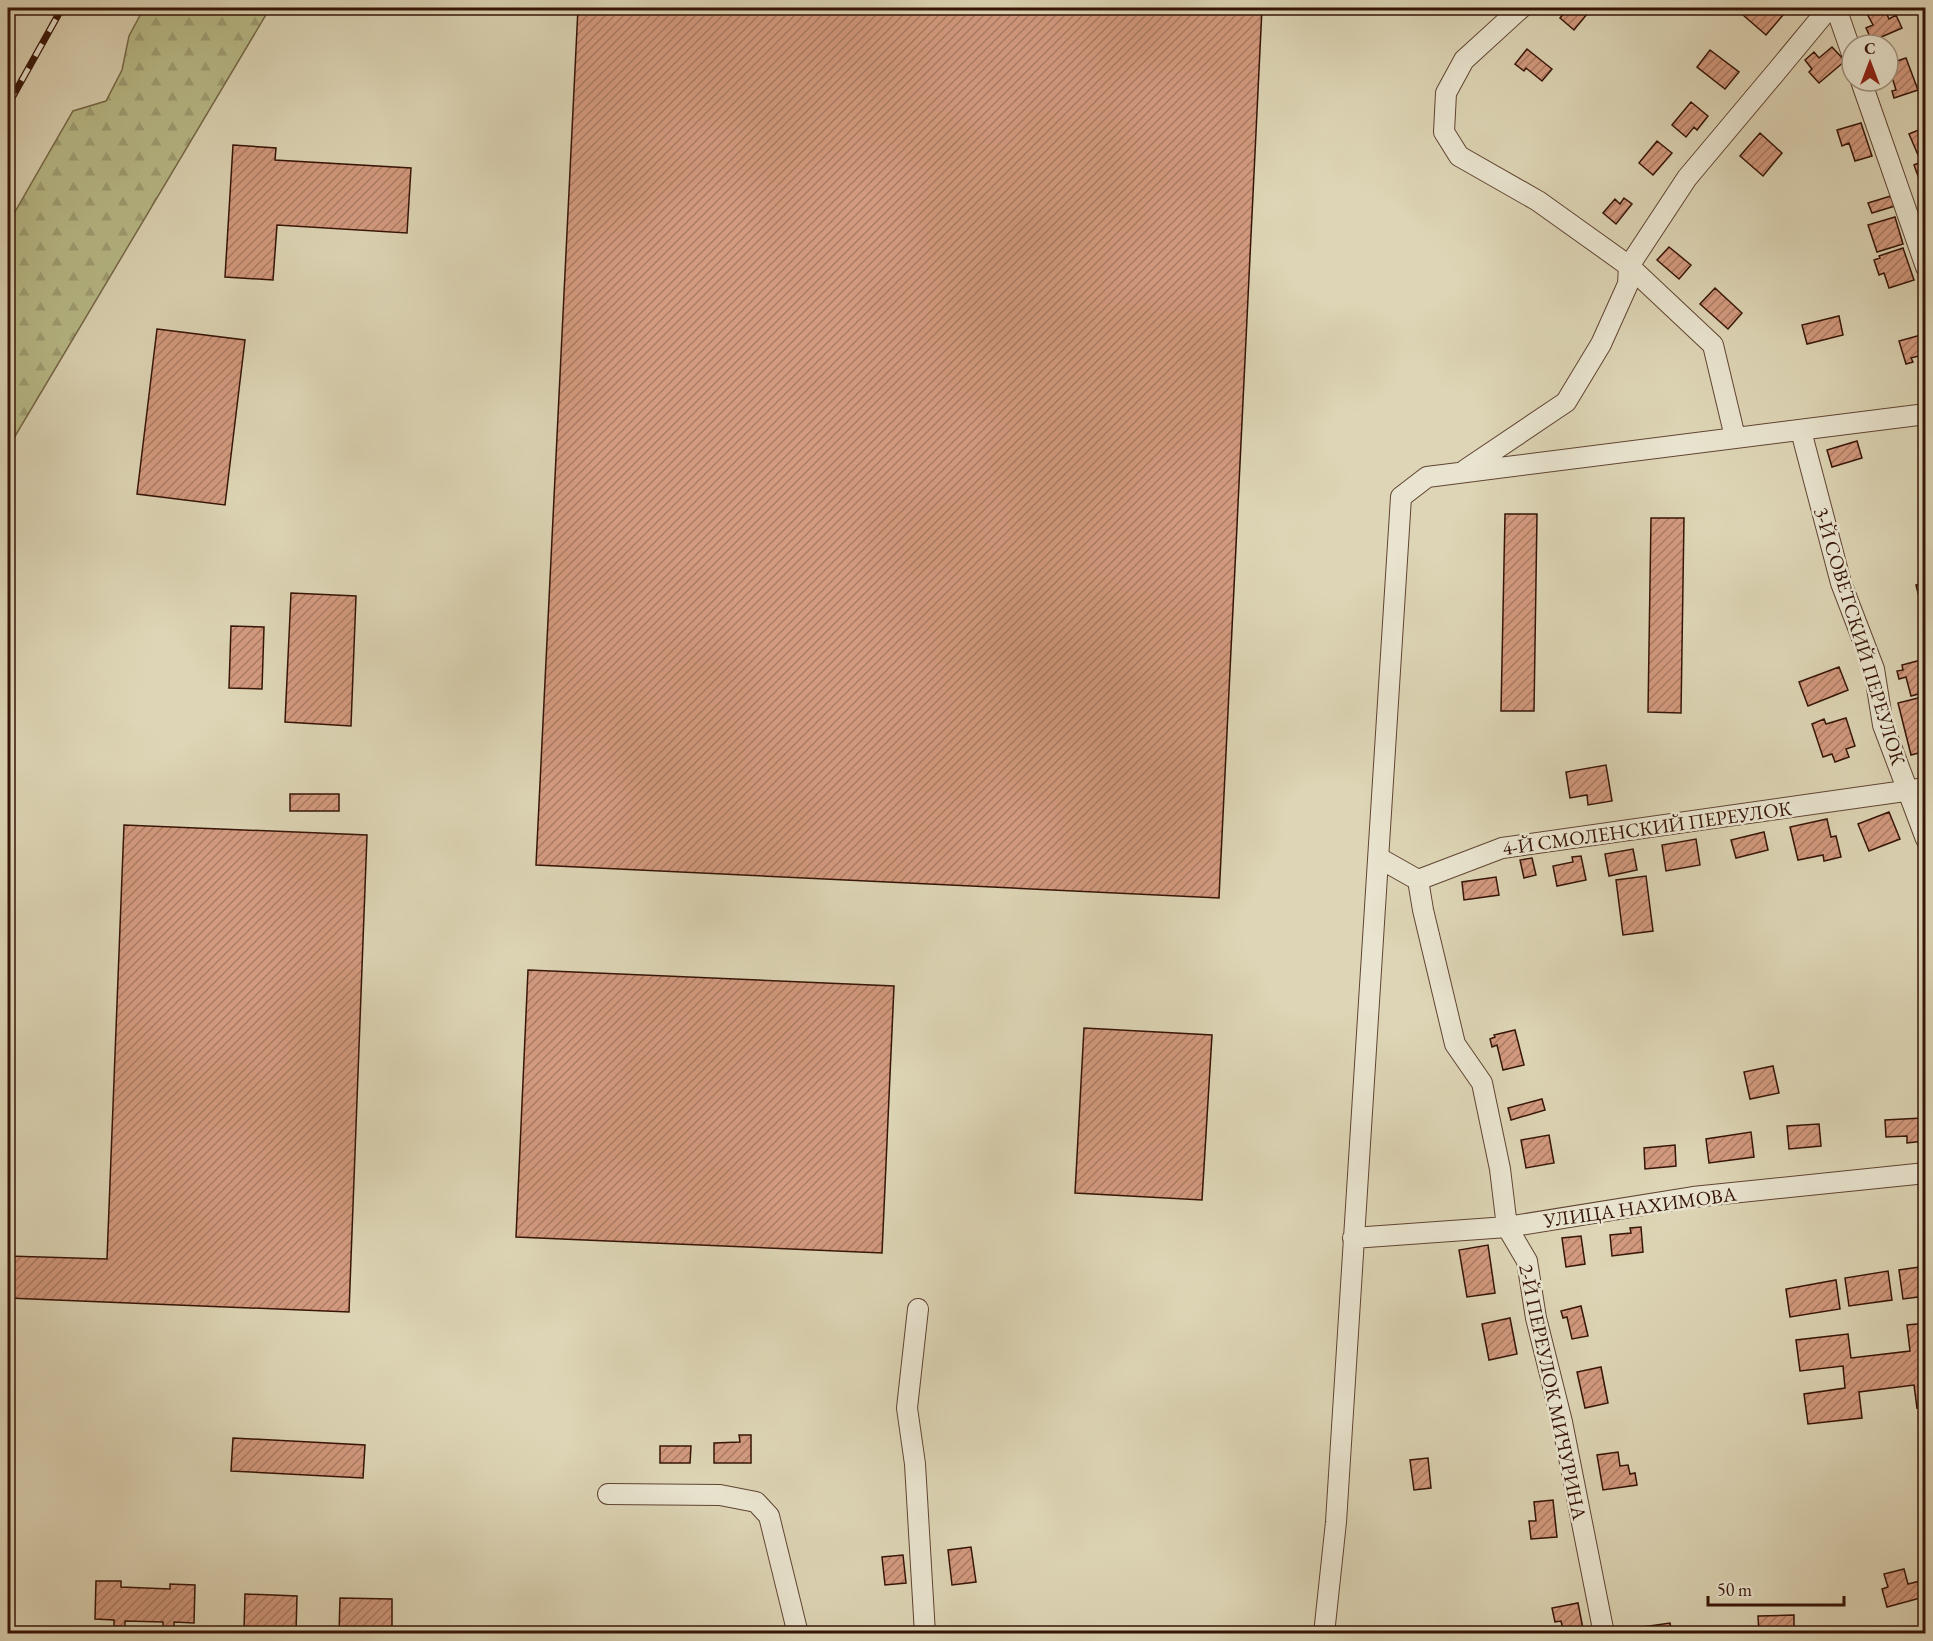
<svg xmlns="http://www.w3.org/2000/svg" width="1933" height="1641" viewBox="0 0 1933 1641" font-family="'EB Garamond',serif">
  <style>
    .forest { fill: url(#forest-firs); stroke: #776848; stroke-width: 1.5 }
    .building { fill: url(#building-hatch); stroke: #361407; stroke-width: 1.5 }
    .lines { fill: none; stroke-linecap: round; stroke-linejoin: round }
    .minor-casing { stroke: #604432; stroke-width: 22 }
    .minor { stroke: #e9e4cf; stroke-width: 20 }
    .rail-casing { stroke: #361407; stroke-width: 7 }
    .rail { stroke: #e9e4cf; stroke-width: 4.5; stroke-dasharray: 14; stroke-linecap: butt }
    .labels { text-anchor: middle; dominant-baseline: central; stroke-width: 5; stroke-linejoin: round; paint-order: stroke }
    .street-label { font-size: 20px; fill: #361407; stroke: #e9e4cf }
  </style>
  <defs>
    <pattern id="forest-firs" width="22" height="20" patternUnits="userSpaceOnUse" patternTransform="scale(1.5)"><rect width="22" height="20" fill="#b8bb89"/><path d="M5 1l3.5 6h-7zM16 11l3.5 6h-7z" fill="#9fa075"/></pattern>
    <pattern id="building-hatch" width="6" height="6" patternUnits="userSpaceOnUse" patternTransform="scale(1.5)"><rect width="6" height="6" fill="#d39a7f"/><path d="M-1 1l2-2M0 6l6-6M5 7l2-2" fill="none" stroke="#ac7c66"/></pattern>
  </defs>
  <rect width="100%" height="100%" fill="#ddd5b5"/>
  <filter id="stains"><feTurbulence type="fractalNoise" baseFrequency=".00333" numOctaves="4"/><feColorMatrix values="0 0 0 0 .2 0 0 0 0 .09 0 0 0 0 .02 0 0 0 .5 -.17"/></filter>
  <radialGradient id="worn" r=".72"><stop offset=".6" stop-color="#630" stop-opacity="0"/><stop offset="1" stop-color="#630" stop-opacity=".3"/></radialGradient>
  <!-- forest -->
  <path class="forest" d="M144 8H270L8 448V224L73 111 106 101 122 70 129 36Z"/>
  <!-- building -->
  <path class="building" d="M578 8H1262L1219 898 536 865Z
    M1569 8H1592L1574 30 1560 18Z
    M1735 8H1789L1766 35Z
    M1864 8H1884L1889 19 1896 15 1902 28 1872 41 1866 28 1873 25Z
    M1832 47 1845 61 1819 83 1809 72 1812 69 1805 60 1814 52 1819 58Z
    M1527 49 1552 69 1542 81 1526 68 1524 71 1515 64Z
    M1710 50 1739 72 1725 89 1697 67Z
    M1906 58 1918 90 1894 98 1892 91 1896 90 1888 64Z
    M1691 102 1708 116 1697 130 1694 127 1686 137 1672 125Z
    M1861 123 1872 156 1855 161 1849 143 1842 146 1837 130Z
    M1926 127V173L1918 176 1914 165 1921 162 1909 134Z
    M1760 133 1782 153 1763 176 1740 156Z
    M1657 141 1672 153 1653 175 1639 163Z
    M233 145 276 148 275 160 411 168 407 233 277 225 273 280 225 277Z
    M1891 196 1895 206 1872 213 1868 203Z
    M1624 198 1632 204 1616 224 1603 213 1615 199 1620 204Z
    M1895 217 1903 244 1877 252 1868 225Z
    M1669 247 1691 265 1679 279 1657 260Z
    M1903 248 1914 280 1889 288 1884 273 1879 275 1874 260 1880 258 1879 256Z
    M1715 288 1742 313 1728 329 1700 304Z
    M1839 316 1843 335 1807 344 1802 325Z
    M157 329 245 340 225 505 137 494Z
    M1921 335 1926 354 1911 358 1913 362 1906 364 1899 341Z
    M1857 441 1862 458 1832 467 1827 450Z
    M1505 514H1537L1534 711H1501Z
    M1651 518H1684L1681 713 1648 712Z
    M1926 582V604L1921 605 1916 585Z
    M291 593 356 596 351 726 285 722Z
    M231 626 264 627 262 689 229 688Z
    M1921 660 1926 674V692L1911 696 1906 677 1899 679 1897 671 1903 670 1902 665Z
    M1839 667 1848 690 1808 706 1799 682Z
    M1926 696V710L1920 711 1924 724H1926V751L1911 755 1898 703Z
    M1846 718 1855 746 1846 749 1849 757 1835 762 1832 754 1823 757 1812 724 1824 719 1826 724Z
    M1606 765 1612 801 1588 805 1587 795 1570 798 1566 772Z
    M290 794H339V811H290Z
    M1889 812 1900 839 1869 851 1858 824Z
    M1827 819 1831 837 1836 836 1841 857 1824 861 1823 855 1798 860 1790 827Z
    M124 825 367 835 349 1312 8 1298V1256L107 1259Z
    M1764 832 1768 850 1736 858 1731 840Z
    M1696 839 1700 865 1666 871 1662 845Z
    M1633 849 1637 870 1609 876 1605 854Z
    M1581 856 1586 880 1557 886 1553 866 1573 862 1572 857Z
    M1532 858 1536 875 1524 878 1520 860Z
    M1646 876 1653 931 1623 935 1616 880Z
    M1496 877 1499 895 1464 900 1462 882Z
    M528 970 894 986 882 1253 516 1237Z
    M1084 1028 1212 1035 1202 1200 1075 1193Z
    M1515 1030 1524 1065 1503 1070 1497 1045 1492 1047 1490 1039 1495 1037 1494 1035Z
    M1773 1066 1779 1093 1750 1099 1744 1072Z
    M1542 1099 1545 1110 1511 1120 1508 1108Z
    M1922 1118 1924 1141 1907 1143V1136L1886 1137 1885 1120Z
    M1819 1124 1821 1146 1789 1149 1787 1126Z
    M1751 1132 1754 1157 1709 1163 1706 1139Z
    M1549 1135 1554 1163 1526 1168 1521 1140Z
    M1675 1145 1676 1166 1645 1169 1644 1148Z
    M1641 1227 1643 1252 1612 1256 1610 1235 1631 1233 1630 1228Z
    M1581 1236 1585 1264 1566 1267 1562 1238Z
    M1488 1245 1495 1293 1467 1297 1459 1250Z
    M1926 1266V1296L1903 1299 1899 1270Z
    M1888 1271 1892 1300 1849 1306 1845 1278Z
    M1836 1280 1840 1309 1790 1317 1786 1289Z
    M1581 1306 1588 1336 1572 1339 1567 1317 1563 1318 1561 1311Z
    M1510 1318 1517 1354 1489 1360 1482 1324Z
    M1926 1323V1354H1919L1922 1379H1926V1406L1917 1408 1914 1385 1859 1392 1862 1418 1808 1424 1804 1394 1845 1388 1843 1366 1800 1371 1796 1340 1848 1334 1851 1358 1910 1351 1907 1325Z
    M1601 1367 1608 1403 1585 1408 1577 1372Z
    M739 1435H751V1463H714V1443L740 1442Z
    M233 1438 365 1445 363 1478 231 1471Z
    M660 1446H691L690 1463H660Z
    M1618 1452 1620 1466 1628 1465 1630 1474 1635 1473 1637 1485 1603 1490 1597 1455Z
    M1428 1458 1431 1488 1414 1490 1410 1460Z
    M1553 1500 1557 1537 1531 1539 1529 1521H1536L1534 1502Z
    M971 1547 976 1582 952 1585 948 1550Z
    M903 1555 906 1583 885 1585 882 1557Z
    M1904 1569 1908 1584 1920 1581 1924 1597 1887 1607 1882 1589 1888 1587 1884 1574Z
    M96 1581H121V1587L170 1589V1584L195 1585 194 1623 174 1622V1628H163V1622L125 1621V1627L114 1626V1620L95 1619Z
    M245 1594 297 1596 296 1632 244 1630Z
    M340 1598 392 1599V1634H339Z
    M1578 1603 1584 1634H1564L1561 1621 1555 1622 1552 1608Z
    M1794 1615V1634H1759L1758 1616Z
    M1670 1623 1672 1634H1644L1643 1627Z"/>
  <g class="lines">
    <defs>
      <path id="minor" d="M1521 8 1464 60 1446 93 1444 132 1459 156 1538 201 1629 266 1713 345 1735 437
        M1836 8 1852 54
        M1861 81 1926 267
        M1801 431 1841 583 1874 669 1883 725 1926 839
        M1465 470 1566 402 1601 344 1628 284 1629 266 1687 178 1776 72 1829 8
        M1379 858 1418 880 1502 848 1926 788
        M1418 880 1423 910 1455 1044 1482 1083 1500 1169 1507 1227 1527 1261 1536 1318 1562 1422 1604 1634
        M1353 1238 1507 1227 1693 1197 1926 1173
        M918 1309 907 1408 915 1464 925 1634
        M608 1494 720 1495 756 1502 769 1516 798 1634
        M1324 1634 1336 1522 1401 497 1427 477 1926 414"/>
    </defs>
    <!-- minor casing -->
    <use href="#minor" class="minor-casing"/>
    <!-- minor -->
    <use href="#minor" class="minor"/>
    <defs>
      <path id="rail" d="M8 105 62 8"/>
    </defs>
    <!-- rail casing -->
    <use href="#rail" class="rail-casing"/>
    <!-- rail -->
    <use href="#rail" class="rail"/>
  </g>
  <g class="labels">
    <!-- street labels -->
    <g class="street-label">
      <text transform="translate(1860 636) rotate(73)">3-Й СОВЕТСКИЙ ПЕРЕУЛОК</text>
      <text transform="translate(1647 828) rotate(-8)">4-Й СМОЛЕНСКИЙ ПЕРЕУЛОК</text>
      <text transform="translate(1640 1207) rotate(-8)">УЛИЦА НАХИМОВА</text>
      <text transform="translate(1553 1392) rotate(78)">2-Й ПЕРЕУЛОК МИЧУРИНА</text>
    </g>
  </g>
  <!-- margin -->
  <rect width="1933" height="1641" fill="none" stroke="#ddd5b5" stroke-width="30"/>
  <rect x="9" y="9" width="1915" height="1623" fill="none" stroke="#361407" stroke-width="3"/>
  <rect x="15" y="15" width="1903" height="1611" fill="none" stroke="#361407" stroke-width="1.5"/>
  <!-- north arrow -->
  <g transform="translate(1870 63)"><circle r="28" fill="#e9e4cf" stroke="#a1917f" stroke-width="1.5"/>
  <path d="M0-4.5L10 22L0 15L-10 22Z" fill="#8f2418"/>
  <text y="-9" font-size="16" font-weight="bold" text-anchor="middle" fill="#361407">С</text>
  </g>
  <!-- scale -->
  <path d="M1708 1596v9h136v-9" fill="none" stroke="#361407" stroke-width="3"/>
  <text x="1717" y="1596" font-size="18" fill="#361407" stroke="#e9e4cf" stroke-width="4.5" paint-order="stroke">50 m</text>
  <rect width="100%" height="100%" filter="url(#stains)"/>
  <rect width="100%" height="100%" fill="url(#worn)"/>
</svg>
